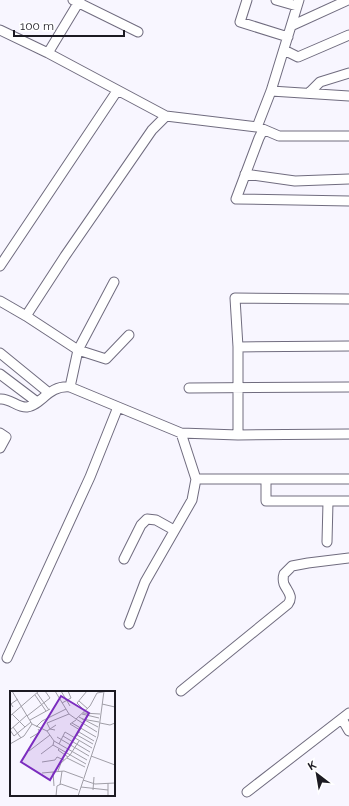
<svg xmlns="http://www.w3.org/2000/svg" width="349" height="806" viewBox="0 0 349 806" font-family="Raleway,sans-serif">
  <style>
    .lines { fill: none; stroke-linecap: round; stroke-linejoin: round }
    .minor-casing { stroke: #706c7f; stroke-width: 11 }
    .minor { stroke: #fff; stroke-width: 9 }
    .inset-road { fill: none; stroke: #a09ea7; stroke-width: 1 }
    .view { fill: #7b2cbf; fill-opacity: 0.15; stroke: #7b2cbf; stroke-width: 2 }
    .inset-edge { fill: none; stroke: #1c1a22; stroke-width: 2 }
  </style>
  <rect width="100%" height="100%" fill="#f8f6ff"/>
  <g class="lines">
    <defs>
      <path id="minor" d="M73 0 138 32
        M247 0 240 22 288 37
        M276 0 297 6
        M291 26 348 0
        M0 30 48 53 166 116
        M284 50 298 57 349 35
        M48 53 80 0
        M271 91 349 96
        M309 93 320 82 349 73
        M258 127 279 136H349
        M263 130 259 138 236 199 349 201
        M245 174 295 181 349 179
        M0 266 117 91
        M114 282 78 350 106 359 129 335
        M0 301 26 316
        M238 347 349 346
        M0 353 49 393
        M0 374 37 402
        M70 387 78 350 26 316 65 256 152 130 166 116 257 127 271 91 299 0
        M189 388 349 387
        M0 399C10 398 18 408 27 407 42 405 48 385 70 387L181 433 238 435 349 434
        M0 433 6 437 0 448
        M181 433 196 479H349
        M238 435V347L235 298 349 299
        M266 479V501H349
        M327 542 328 502
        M124 559 141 525 147 519 156 520 174 530
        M129 624 145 582 192 500 196 479
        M7 658 90 477 118 407
        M181 691 288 604C294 596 287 591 284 584 283 581 283 577 284 574L292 566 308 563 349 558
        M342 719 349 731
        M247 792 349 713"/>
    </defs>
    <!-- minor casing -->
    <use href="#minor" class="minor-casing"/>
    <!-- minor -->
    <use href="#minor" class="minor"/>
  </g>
  <!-- overview -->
  <g transform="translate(10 691)">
    <rect width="105" height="105" fill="#f8f6ff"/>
    <path class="inset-road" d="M2 0 22 33 37 40 44 50 77 69M45 0 59 23M51 0 60 15M27 2 39 19M25 4 36 20M69 10 78 18M52 12 61 7 58 0M92 13 105 16M3 16 1 13 8 8M75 20 67 12 77 0M73 22 90 23M2 23 15 36M72 23 89 27M17 24 0 39 4 45 21 31M0 25 29 0M17 25 40 7 35 0M69 26 88 36M66 28 87 41M72 28 89 31M20 29 40 18M66 29 60 33 70 39M62 32 86 46M90 32 100 34 105 32M3 36 11 47M26 36 32 30 56 18M71 37 67 44 83 53M45 39 40 38 46 34M37 40 40 38 37 32 59 23 66 28 80 15 87 2 93 1M69 41 84 50M53 45 80 61M47 46 79 65M20 47 30 41 28 38M44 50 43 54 76 73M0 53 14 45 22 33M49 53 55 41 82 57M49 58 48 59 58 66M19 60 40 44M31 63 43 54M81 65 105 74M57 67 75 76M32 71 45 69 47 66 54 69M48 80 51 72 60 64 69 50M43 81 44 95M32 82 54 80 73 87M73 89 85 93 105 92V87M50 94 52 80M71 96 98 99M83 99 84 86M46 105 47 95 51 93 68 99M68 105 88 45 94 0M98 105V92"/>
    <path class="view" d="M51 5 79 22 40 89 11 71Z"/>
    <rect width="105" height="105" class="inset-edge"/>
  </g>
  <!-- north arrow -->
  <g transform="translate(317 774) rotate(329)" stroke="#ffffff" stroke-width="3" paint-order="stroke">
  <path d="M0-3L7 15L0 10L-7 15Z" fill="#1c1a22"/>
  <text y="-6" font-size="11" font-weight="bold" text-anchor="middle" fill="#1c1a22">K</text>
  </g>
  <!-- scale -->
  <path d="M14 30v6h110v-6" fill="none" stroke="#1c1a22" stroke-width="2"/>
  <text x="20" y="30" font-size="12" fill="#1c1a22" stroke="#ffffff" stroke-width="3" paint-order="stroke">100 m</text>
</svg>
